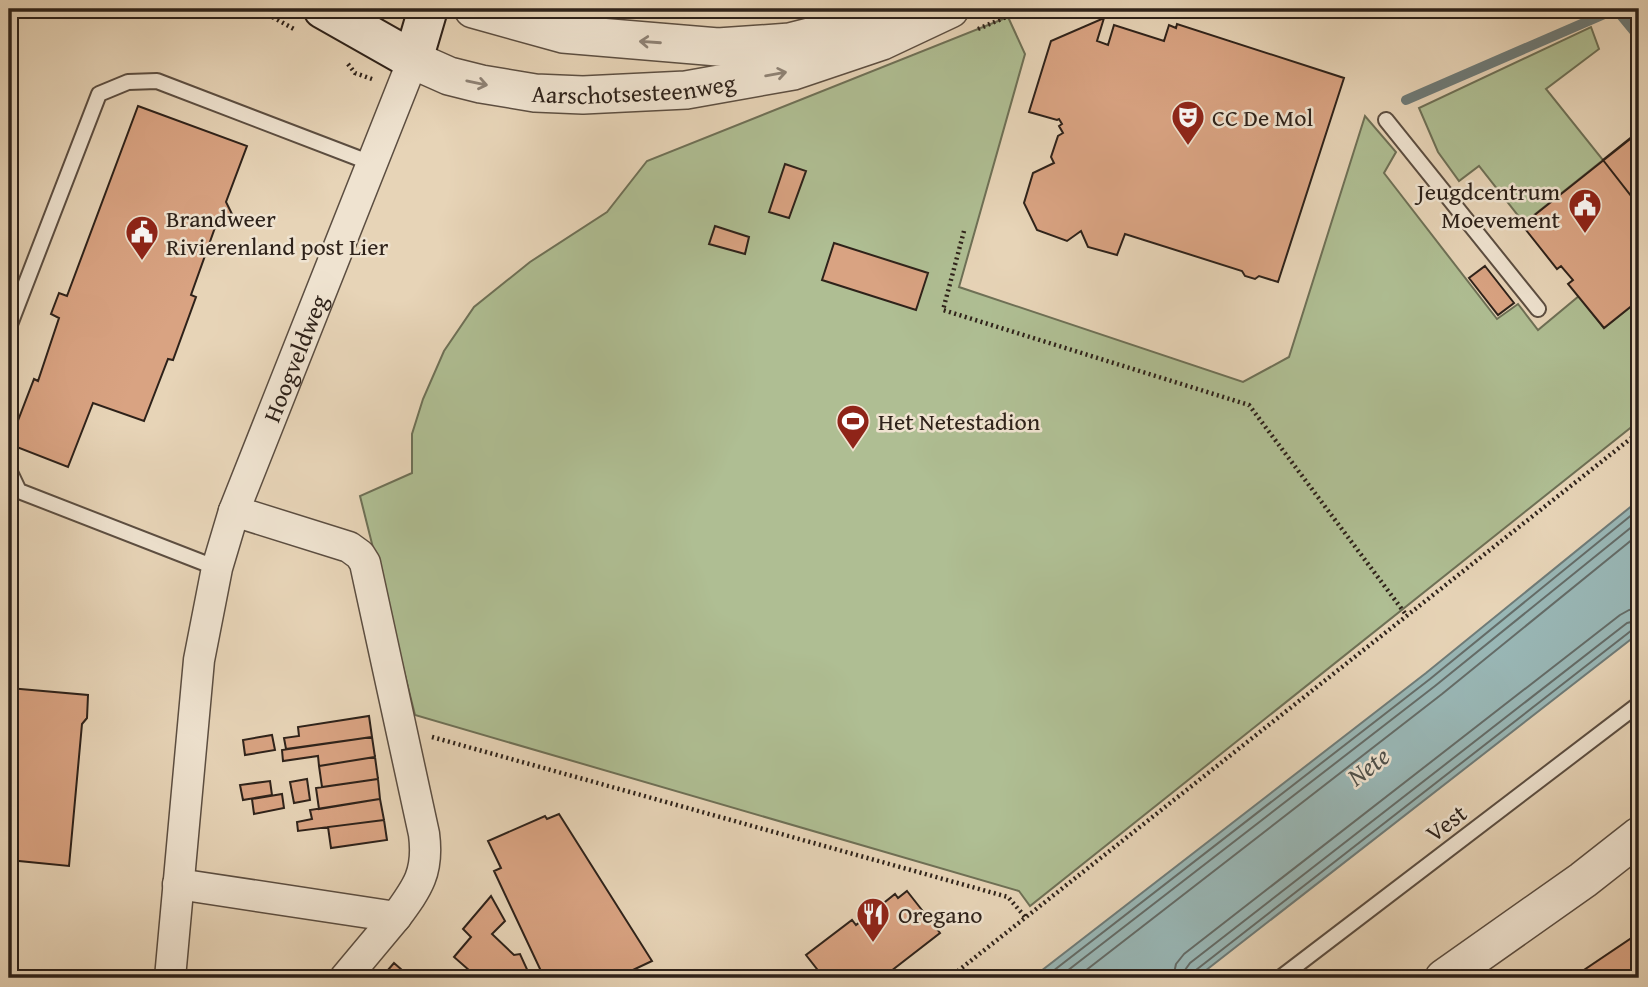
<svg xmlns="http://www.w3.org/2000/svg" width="1648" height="987" viewBox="0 0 1648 987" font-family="'Gentium Book Plus',serif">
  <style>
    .green { fill: #afbe93; stroke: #6e7056; stroke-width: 2 }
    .water { fill: #99b7b6; stroke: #6e7b78; stroke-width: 2 }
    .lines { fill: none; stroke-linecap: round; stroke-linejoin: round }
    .shore { stroke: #646c68; stroke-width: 2 }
    .stream { stroke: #6e7b78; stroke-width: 10 }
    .building { fill: #d9a382; stroke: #2e221a; stroke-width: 2 }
    .service-casing { stroke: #5c4e41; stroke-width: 18 }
    .minor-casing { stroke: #5c4e41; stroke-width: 33 }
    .tertiary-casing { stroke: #5c4e41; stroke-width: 40 }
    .secondary-casing { stroke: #2e221a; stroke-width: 42 }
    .path { stroke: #2e221a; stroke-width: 4.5; stroke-dasharray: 2 3.5; stroke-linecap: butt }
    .service { stroke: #efe3d0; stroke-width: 14 }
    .minor { stroke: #efe3d0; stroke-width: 30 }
    .tertiary { stroke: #efe3d0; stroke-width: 37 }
    .secondary { stroke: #efe3d0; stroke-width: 38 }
    .oneway { stroke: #8e8275 }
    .labels { text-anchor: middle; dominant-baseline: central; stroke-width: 5; stroke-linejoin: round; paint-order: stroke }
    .street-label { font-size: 24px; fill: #2e221a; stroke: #efe3d0 }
    .poi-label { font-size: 24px; fill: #2e221a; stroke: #efe3d0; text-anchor: start }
    .water-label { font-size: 26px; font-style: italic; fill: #4e4f49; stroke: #efe3d0 }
  </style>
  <rect width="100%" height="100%" fill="#e7d4b7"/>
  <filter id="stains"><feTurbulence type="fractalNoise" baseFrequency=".00286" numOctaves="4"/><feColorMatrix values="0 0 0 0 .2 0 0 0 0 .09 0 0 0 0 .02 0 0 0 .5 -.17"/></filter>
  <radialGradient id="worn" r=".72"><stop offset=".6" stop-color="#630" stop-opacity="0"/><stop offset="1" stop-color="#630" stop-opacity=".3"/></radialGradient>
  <!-- green -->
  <path class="green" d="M1008 17 1025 54 959 287 1243 382 1289 357 1365 116 1396 152 1384 173 1497 319 1518 304 1538 330 1579 296 1604 328 1639 300V421L1030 906 1019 891 415 715 360 496 412 473V434L423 399 444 351 474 307 530 262 607 212 647 161Z
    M1591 27 1599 49 1546 89 1603 160 1524 223 1479 166 1459 181 1438 152 1419 108Z"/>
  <!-- water -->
  <path class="water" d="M1639 500V633L1196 978H1032L1426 673Z"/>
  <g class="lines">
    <!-- shore -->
    <path class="shore" d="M1044 978 1430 679 1639 509
      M1058 978 1435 686 1639 521
      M1076 978 1442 694 1639 534
      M1173 978 1176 964 1184 954 1620 615 1629 610 1639 609
      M1184 978 1185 970 1190 963 1627 623 1639 620
      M1193 978 1196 970 1632 630 1639 628"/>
    <!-- stream -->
    <path class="stream" d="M1616 9 1639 37
      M1406 100 1616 9"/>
  </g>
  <!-- building -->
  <path class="building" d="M1104 18 1097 41 1108 45 1114 25 1164 41 1169 25 1176 28 1177 24 1344 78 1278 282 1259 276 1255 279 1245 276 1242 271 1125 234 1117 255 1088 247 1081 231 1067 241 1037 230 1024 203 1033 173 1054 163 1051 157 1058 136 1063 133 1059 126 1062 124 1059 119 1057 120 1029 112 1051 41Z
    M138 106 247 146 226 202 232 214 217 222 191 295 196 297 173 360 168 359 144 421 93 403 68 467 9 444 34 379 38 381 59 318 51 314 59 293 67 296Z
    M1639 131V206L1603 160Z
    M1639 132V300L1604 328 1568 284 1573 280 1561 266 1557 269 1522 225Z
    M785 164 806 171 789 218 769 212Z
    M715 226 749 237 745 254 709 244Z
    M834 243 928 273 916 310 822 280Z
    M1485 266 1514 303 1498 315 1469 278Z
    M9 688 88 695 87 718 82 724 69 866 9 860Z
    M369 716 372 737 286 749 284 738 299 736 298 727Z
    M272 735 275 750 245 755 243 740Z
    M372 737 375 757 319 766 318 756 283 761 282 750Z
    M375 757 378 779 322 787 319 766Z
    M307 779 310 800 294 803 290 782Z
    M378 779 380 799 319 809 316 788Z
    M270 781 272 795 243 800 240 785Z
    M282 794 284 808 254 814 252 799Z
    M380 799 384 820 298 831 297 822 312 819 310 810Z
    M559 814 652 961 616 978H478L454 957 471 937 463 929 491 896 505 921 492 934 514 955 520 954 530 976 541 971 494 871 501 868 488 841 545 816 547 819Z
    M384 820 387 840 331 848 328 827Z
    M907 891 940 933 882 978H866L863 974 857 978H824L806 955 852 920 856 925 895 894 898 898Z
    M1639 933V976L1636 978H1581L1578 974Z
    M394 963 411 978H381Z"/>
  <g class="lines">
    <defs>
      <path id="service" d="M1386 120 1538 309
        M9 327 99 94 128 82 157 81 371 163
        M9 470 19 491 217 568
        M1280 978 1639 704"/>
      <g id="minor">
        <path d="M178 884 396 917C418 887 429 872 424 834L365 563 360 555 349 547 234 511"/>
        <path id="s1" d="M170 978 199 660 217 568 234 511 413 60"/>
        <path d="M345 978 396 917"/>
      </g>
      <g id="tertiary">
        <path d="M473 9 563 34 718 47 790 42 873 21"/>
        <path id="s2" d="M413 60 449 76 481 84 535 93 583 95 686 90 793 71 882 41 950 9"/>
        <path d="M1444 978 1583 880 1639 836"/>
      </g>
      <path id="secondary" d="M323 9 413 60 428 9"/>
    </defs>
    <!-- service casing -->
    <use href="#service" class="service-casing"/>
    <!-- minor casing -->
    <use href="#minor" class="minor-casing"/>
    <!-- tertiary casing -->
    <use href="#tertiary" class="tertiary-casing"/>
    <!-- secondary casing -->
    <use href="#secondary" class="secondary-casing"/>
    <!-- path -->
    <path class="path" d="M258 9 294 29
      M978 29 1025 9
      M348 64 355 73 372 79
      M964 231 943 310 1249 405 1407 616
      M432 737 1008 897 1026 918
      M949 978 1639 432"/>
    <!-- service -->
    <use href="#service" class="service"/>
    <!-- minor -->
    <use href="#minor" class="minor"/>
    <!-- tertiary -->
    <use href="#tertiary" class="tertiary"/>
    <!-- secondary -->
    <use href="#secondary" class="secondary"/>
  </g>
  <!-- one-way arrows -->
  <defs><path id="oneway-shaft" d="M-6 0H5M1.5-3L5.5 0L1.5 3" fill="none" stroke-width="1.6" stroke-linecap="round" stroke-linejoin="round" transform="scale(1.75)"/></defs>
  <g class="oneway">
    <use href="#oneway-shaft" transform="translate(650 42) rotate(-176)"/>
    <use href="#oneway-shaft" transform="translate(776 74) rotate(-10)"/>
    <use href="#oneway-shaft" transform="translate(477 83) rotate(12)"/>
  </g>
  <!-- icons -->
  <defs>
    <symbol id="theatre-pin" viewBox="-11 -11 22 30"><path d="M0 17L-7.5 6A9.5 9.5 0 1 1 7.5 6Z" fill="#8f2418" stroke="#efe3d0"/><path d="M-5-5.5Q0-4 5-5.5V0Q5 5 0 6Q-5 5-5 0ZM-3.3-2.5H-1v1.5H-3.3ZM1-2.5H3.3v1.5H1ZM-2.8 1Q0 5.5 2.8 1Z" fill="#fff"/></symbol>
    <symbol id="civic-pin" viewBox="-11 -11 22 30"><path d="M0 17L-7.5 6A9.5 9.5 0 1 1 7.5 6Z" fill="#8f2418" stroke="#efe3d0"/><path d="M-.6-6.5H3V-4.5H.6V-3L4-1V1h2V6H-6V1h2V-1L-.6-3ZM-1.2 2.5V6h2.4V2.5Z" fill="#fff"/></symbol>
    <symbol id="stadium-pin" viewBox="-11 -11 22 30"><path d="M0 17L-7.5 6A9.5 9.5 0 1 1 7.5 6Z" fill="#8f2418" stroke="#efe3d0"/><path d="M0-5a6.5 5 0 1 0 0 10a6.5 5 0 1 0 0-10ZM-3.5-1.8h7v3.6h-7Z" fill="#fff"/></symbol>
    <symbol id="restaurant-pin" viewBox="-11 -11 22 30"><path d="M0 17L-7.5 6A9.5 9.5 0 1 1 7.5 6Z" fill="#8f2418" stroke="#efe3d0"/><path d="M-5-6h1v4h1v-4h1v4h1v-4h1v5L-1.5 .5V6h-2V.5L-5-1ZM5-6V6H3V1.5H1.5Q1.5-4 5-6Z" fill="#fff"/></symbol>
  </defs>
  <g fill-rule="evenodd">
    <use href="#theatre-pin" x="1169" y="98" width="38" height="52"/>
    <use href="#civic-pin" x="1566" y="186" width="38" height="52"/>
    <use href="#civic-pin" x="123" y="213" width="38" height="52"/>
    <use href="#stadium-pin" x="834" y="402" width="38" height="52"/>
    <use href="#restaurant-pin" x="854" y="895" width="38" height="52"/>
  </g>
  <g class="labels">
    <!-- street labels -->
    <g class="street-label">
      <text stroke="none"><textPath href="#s2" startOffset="226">Aarschotsesteenweg</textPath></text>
      <text stroke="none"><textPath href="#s1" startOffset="637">Hoogveldweg</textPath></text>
      <text transform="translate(1446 823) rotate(-37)">Vest</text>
    </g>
    <!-- poi labels -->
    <g class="poi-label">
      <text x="1212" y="117">CC De Mol</text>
      <text x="1560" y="191" text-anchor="end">Jeugdcentrum<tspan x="1560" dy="28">Moevement</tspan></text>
      <text x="166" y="218">Brandweer<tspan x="166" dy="28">Rivierenland post Lier</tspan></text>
      <text x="878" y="421">Het Netestadion</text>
      <text x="898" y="914">Oregano</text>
    </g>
    <!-- water labels -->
    <g class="water-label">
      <text transform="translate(1368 766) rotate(-38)">Nete</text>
    </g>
  </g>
  <!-- margin -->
  <rect width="1648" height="987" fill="none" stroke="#e7d4b7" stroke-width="35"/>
  <rect x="10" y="10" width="1627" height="966" fill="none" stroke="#2e221a" stroke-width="3.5"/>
  <rect x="18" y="18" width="1613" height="952" fill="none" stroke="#2e221a" stroke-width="2"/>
  <rect width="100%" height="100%" filter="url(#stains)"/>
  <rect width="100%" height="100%" fill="url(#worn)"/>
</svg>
